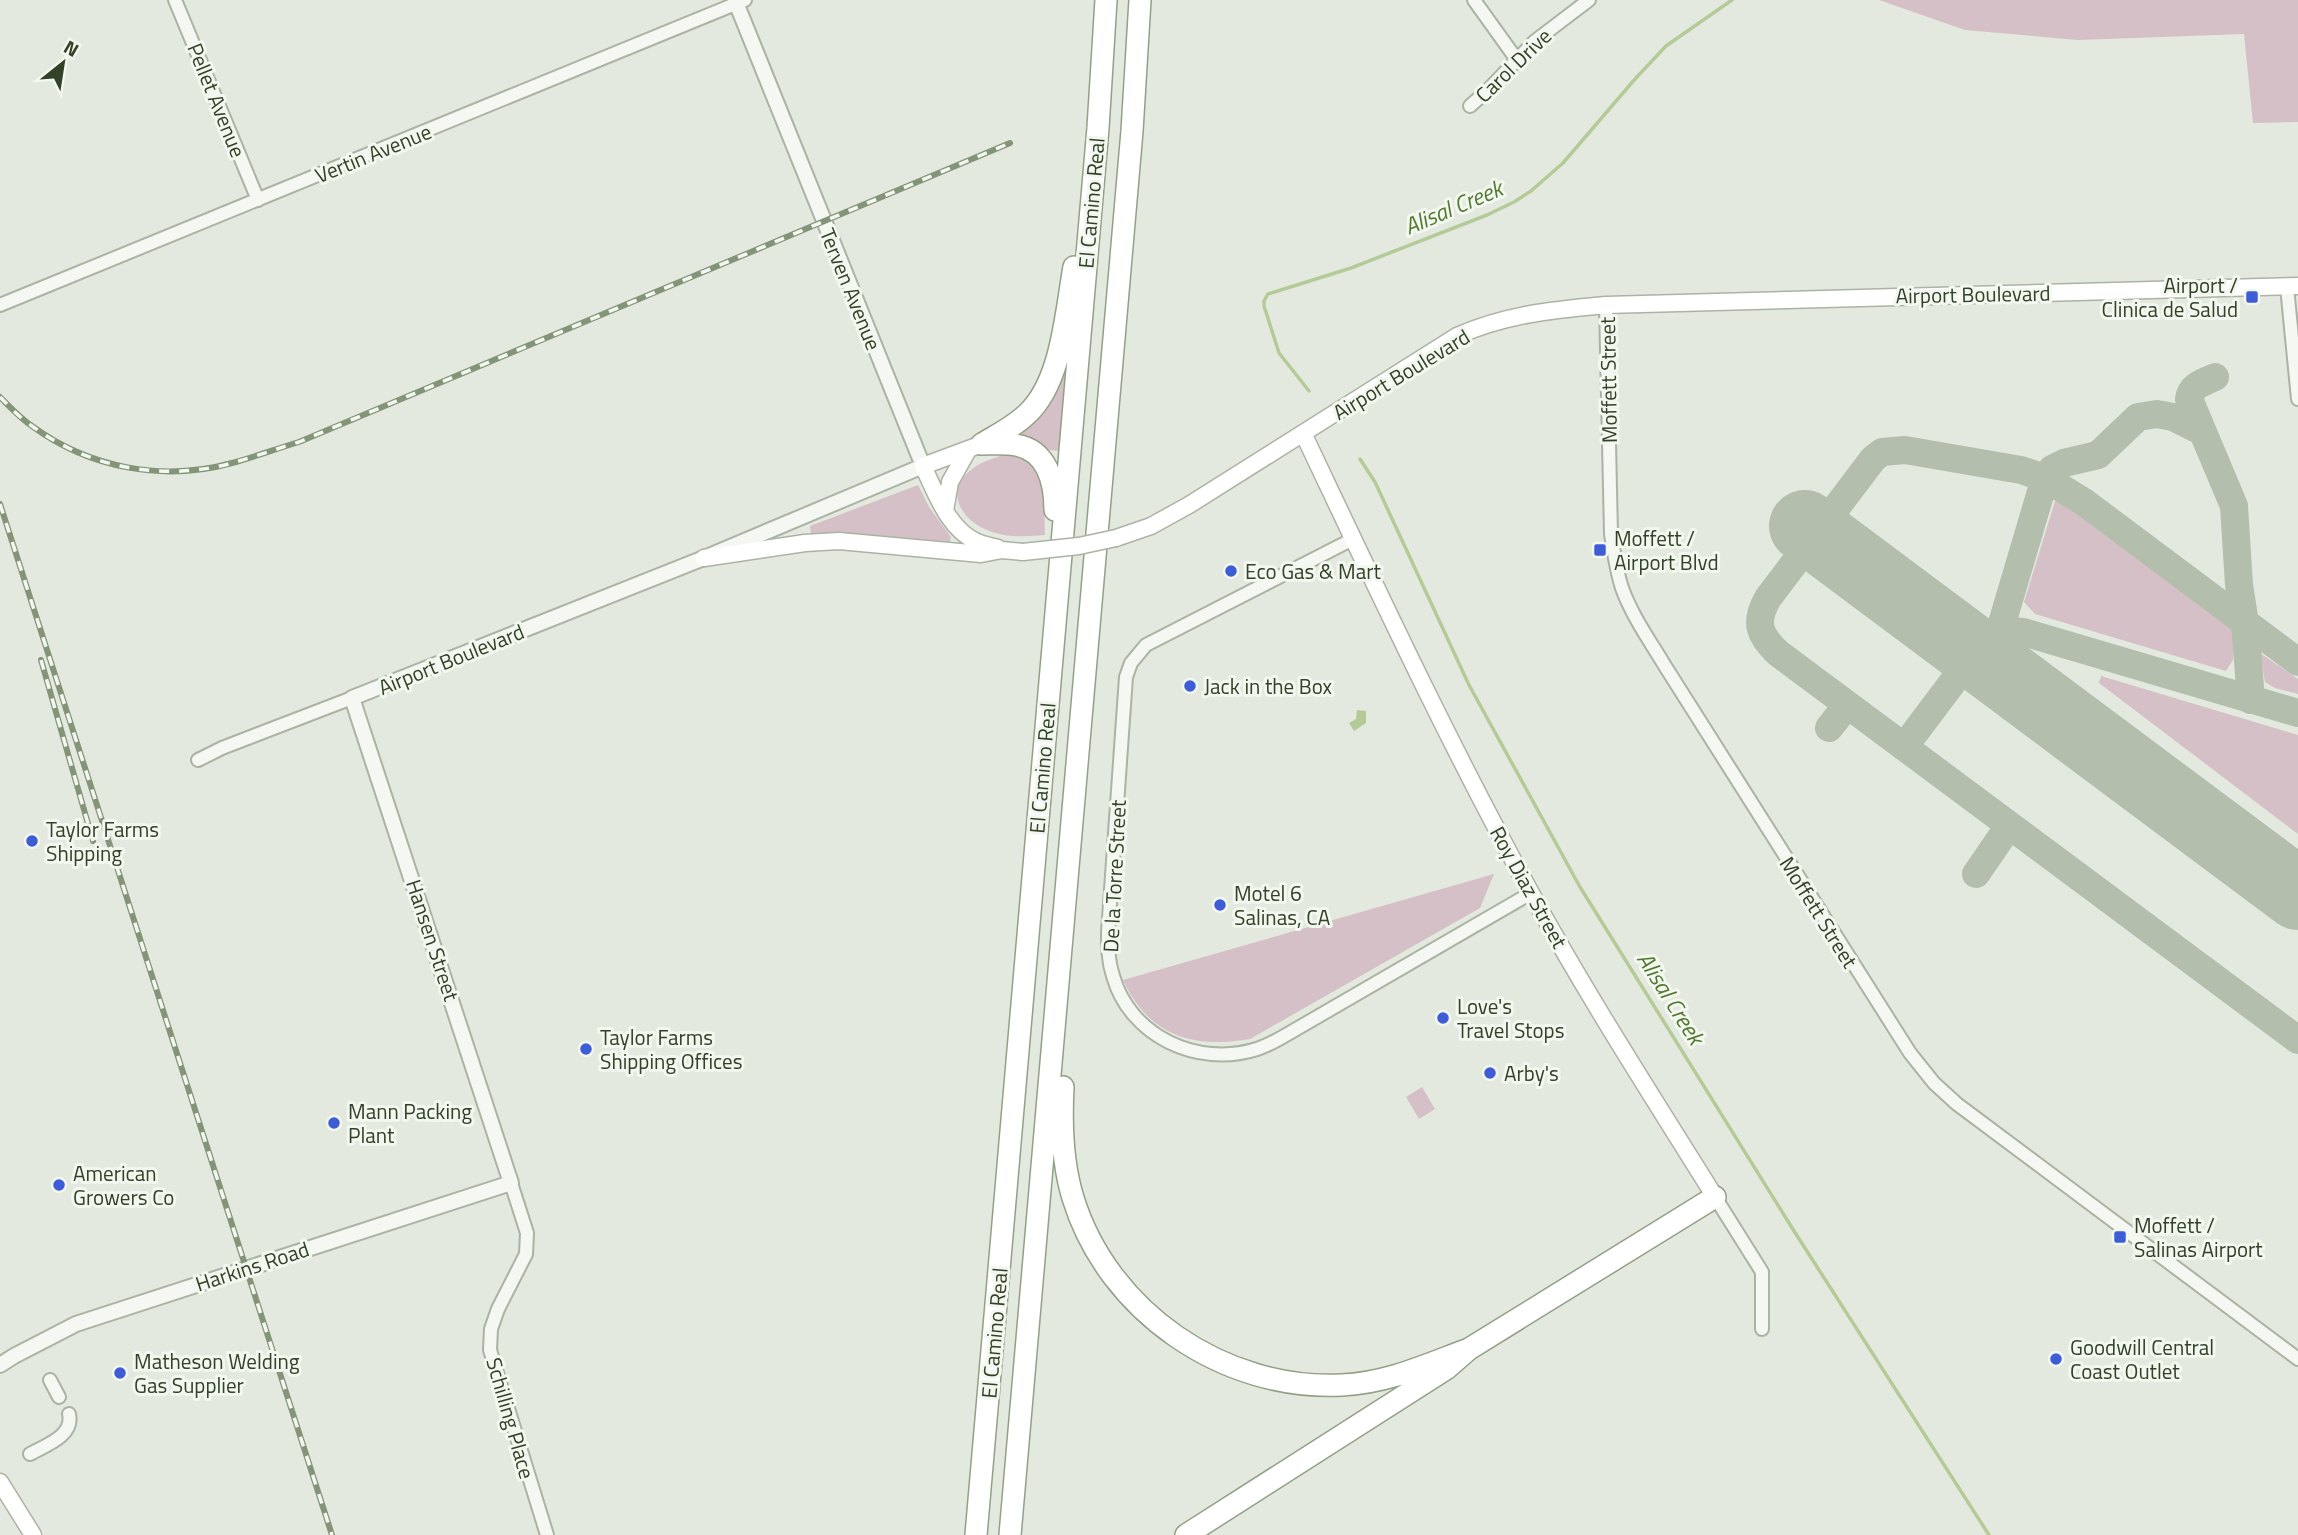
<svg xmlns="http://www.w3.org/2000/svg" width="2298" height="1535" viewBox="0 0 2298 1535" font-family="'Titillium Web',sans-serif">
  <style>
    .green { fill: #d4c0c6 }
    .water { fill: #b4cb98 }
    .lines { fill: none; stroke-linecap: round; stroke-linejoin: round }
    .stream { stroke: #b4cb98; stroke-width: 3.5 }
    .taxiway { stroke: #b4beac; stroke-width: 28 }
    .runway { stroke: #b4beac; stroke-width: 72 }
    .minor-casing { stroke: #abb3a4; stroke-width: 16 }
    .tertiary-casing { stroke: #abb3a4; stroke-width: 18 }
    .secondary-casing { stroke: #abb3a4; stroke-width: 19 }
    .motorway-casing { stroke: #92a186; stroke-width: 24 }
    .minor { stroke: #f4f7f2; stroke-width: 12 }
    .tertiary { stroke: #f4f7f2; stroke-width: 14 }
    .secondary { stroke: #fff; stroke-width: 16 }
    .motorway { stroke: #fff; stroke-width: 21 }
    .rail-casing { stroke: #849478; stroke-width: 6 }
    .rail { stroke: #f2f7ef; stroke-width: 3.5; stroke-dasharray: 10; stroke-linecap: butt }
    .secondary-bridge-casing { stroke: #abb3a4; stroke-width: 19; stroke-linecap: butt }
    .secondary-bridge { stroke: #fff; stroke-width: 16 }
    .poi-dot { fill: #3d5cd5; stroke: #f2f7ef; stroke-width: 2.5 }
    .labels { text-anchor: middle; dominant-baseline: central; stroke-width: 6; stroke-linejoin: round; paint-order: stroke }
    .street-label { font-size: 21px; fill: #324127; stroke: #f2f7ef }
    .poi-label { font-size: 21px; fill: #324127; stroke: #f2f7ef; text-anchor: start }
    .water-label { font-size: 23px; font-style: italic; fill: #53772f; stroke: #f2f7ef }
  </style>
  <rect width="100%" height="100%" fill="#e4e9df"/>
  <!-- green -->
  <path class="green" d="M1879 0H2298V122L2253 123 2244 34 2078 40 1965 30Z
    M1068 351 1060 451C1042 450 1030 446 1020 431Z
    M1007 453 1026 457 1043 474 1045 535C1029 536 1012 538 996 533 966 526 940 494 972 469 982 461 996 458 1007 453Z
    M918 485 929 507 951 537 949 545 811 535 810 526Z
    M2055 501 2066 503 2233 630V660L2226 671 2035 614 2024 602Z
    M2260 653 2298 679V694L2275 688 2265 682Z
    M2101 676 2298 735V834L2099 683Z
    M1494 874 1480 908 1250 1039C1193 1049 1149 1036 1123 980Z
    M1422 1087 1435 1109 1419 1119 1406 1097Z"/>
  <!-- water -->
  <path class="water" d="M1357 710 1366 711V723L1354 731 1349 723 1356 719Z"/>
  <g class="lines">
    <!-- stream -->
    <path class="stream" d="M1309 391 1279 353 1264 306V301L1268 294 1351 268 1487 215 1514 202 1531 191 1563 163 1635 79 1666 46 1732 0
      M1360 459 1375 482 1469 685 1580 887 1794 1231 1989 1535"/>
    <!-- taxiway -->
    <path class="taxiway" d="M2215 377C2203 383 2191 385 2189 399L2234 506 2239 585 2245 623 2251 700
      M2000 630 2045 478 2052 469 2064 463 2098 455 2138 417 2157 414 2173 417 2203 432
      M2298 662 2084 502 2045 478 2021 470 1905 450 1882 452 1873 459 1768 598C1754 622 1759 635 1778 653L2298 1040
      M1829 728 1847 705
      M1904 747 1986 638 2000 630 2023 632 2298 713
      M1976 874 2009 826"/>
    <!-- runway -->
    <path class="runway" d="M1805 526 2298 894"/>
    <defs>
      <path id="minor" d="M175 0 258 200
        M1474 0 1517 60
        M1470 106 1489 89 1535 41 1589 0
        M2287 287 2298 399
        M0 305 745 0
        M1606 305 1611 534C1614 552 1616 570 1622 588 1632 616 1650 641 1665 666L1910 1053 1934 1083 1957 1104 2298 1359
        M1353 539 1146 645 1131 663 1126 677 1108 932C1108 947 1108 961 1113 976 1130 1036 1197 1068 1257 1049 1267 1046 1277 1040 1286 1035L1531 893
        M198 760 222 748 352 698
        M511 1183 527 1233 526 1254 498 1309 491 1329 490 1350 547 1535
        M1715 1197 1762 1272V1329
        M50 1380 59 1397
        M30 1454C46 1445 74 1436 69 1414"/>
      <path id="tertiary" d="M0 1365 14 1356 76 1324 511 1183 352 698 704 558 923 466 735 0"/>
      <path id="secondary" d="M1303 433C1377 589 1448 742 1531 893 1588 997 1652 1096 1715 1197
        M982 444 923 466C936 493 948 529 977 542 983 545 991 546 998 548
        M945 511 950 482 968 450
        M1116 538 1151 526 1189 505 1457 336C1507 314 1553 310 1606 305L2298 286
        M704 558 805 543 839 541 981 554 1002 550 1023 552
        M0 1482 33 1535"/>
      <path id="motorway" d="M982 444C997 435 1015 426 1027 414 1062 382 1066 311 1074 267
        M982 444C993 444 1005 443 1016 445 1047 450 1055 482 1055 510
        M1063 1087C1061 1124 1062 1162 1073 1198 1108 1312 1224 1391 1342 1385 1388 1383 1428 1364 1469 1349
        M976 1535 1098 128 1106 0
        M1010 1535 1132 131 1140 0
        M1186 1535 1446 1369 1469 1349 1715 1197"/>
    </defs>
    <!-- minor casing -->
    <use href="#minor" class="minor-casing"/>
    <!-- tertiary casing -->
    <use href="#tertiary" class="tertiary-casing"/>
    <!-- secondary casing -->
    <use href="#secondary" class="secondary-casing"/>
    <!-- motorway casing -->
    <use href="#motorway" class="motorway-casing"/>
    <!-- minor -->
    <use href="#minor" class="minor"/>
    <!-- tertiary -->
    <use href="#tertiary" class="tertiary"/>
    <!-- secondary -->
    <use href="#secondary" class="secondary"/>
    <!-- motorway -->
    <use href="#motorway" class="motorway"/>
    <defs>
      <path id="rail" d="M0 397C10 407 20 418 32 426 89 468 163 482 232 463 254 457 276 449 299 442L1010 143
        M0 504 332 1535
        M41 660 93 841"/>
    </defs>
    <!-- rail casing -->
    <use href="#rail" class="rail-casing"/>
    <!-- rail -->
    <use href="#rail" class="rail"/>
    <defs>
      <path id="secondary-bridge" d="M1023 552 1079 546 1116 538"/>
    </defs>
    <!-- secondary-bridge casing -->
    <use href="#secondary-bridge" class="secondary-bridge-casing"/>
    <!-- secondary-bridge -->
    <use href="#secondary-bridge" class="secondary-bridge"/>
  </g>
  <!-- markers -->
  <g class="poi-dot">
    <rect x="2245" y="290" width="14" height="14" rx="3.5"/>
    <rect x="1593" y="543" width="14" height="14" rx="3.5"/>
    <circle cx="1231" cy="571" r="7"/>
    <circle cx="1190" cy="686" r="7"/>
    <circle cx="32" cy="841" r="7"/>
    <circle cx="1220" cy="905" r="7"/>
    <circle cx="1443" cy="1018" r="7"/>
    <circle cx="586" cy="1049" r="7"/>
    <circle cx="1490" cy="1073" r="7"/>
    <circle cx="334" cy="1123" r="7"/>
    <circle cx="59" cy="1185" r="7"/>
    <rect x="2113" y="1230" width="14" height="14" rx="3.5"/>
    <circle cx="2056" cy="1359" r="7"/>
    <circle cx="120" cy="1373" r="7"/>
  </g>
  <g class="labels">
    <!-- street labels -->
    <g class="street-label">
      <text transform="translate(1513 65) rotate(-44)">Carol Drive</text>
      <text transform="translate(217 100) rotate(68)">Pellet Avenue</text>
      <text transform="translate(373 153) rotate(-22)">Vertin Avenue</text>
      <text transform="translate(1091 203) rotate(-85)">El Camino Real</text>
      <text transform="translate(851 289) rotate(68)">Terven Avenue</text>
      <text transform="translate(1973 294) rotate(-1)">Airport Boulevard</text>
      <text transform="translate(1401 374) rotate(-31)">Airport Boulevard</text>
      <text transform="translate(1608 380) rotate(-91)">Moffett Street</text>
      <text transform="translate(451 659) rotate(-22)">Airport Boulevard</text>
      <text transform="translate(1042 768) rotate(-85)">El Camino Real</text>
      <text transform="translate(1114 876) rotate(-87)">De la Torre Street</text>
      <text transform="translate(1529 887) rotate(61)">Roy Diaz Street</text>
      <text transform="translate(1819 912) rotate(58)">Moffett Street</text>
      <text transform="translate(433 940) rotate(72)">Hansen Street</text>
      <text transform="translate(252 1266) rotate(-18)">Harkins Road</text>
      <text transform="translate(994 1333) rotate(-85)">El Camino Real</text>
      <text transform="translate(511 1418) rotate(74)">Schilling Place</text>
    </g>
    <!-- poi labels -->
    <g class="poi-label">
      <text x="2238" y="285" text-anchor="end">Airport /<tspan x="2238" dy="24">Clinica de Salud</tspan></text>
      <text x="1614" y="538">Moffett /<tspan x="1614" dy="24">Airport Blvd</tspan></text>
      <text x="1245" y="571">Eco Gas &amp; Mart</text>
      <text x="1204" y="686">Jack in the Box</text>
      <text x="46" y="829">Taylor Farms<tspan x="46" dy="24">Shipping</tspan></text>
      <text x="1234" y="893">Motel 6<tspan x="1234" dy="24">Salinas, CA</tspan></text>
      <text x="1457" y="1006">Love's<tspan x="1457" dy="24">Travel Stops</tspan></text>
      <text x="600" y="1037">Taylor Farms<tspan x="600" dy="24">Shipping Offices</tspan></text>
      <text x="1504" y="1073">Arby's</text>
      <text x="348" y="1111">Mann Packing<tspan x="348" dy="24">Plant</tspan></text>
      <text x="73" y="1173">American<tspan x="73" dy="24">Growers Co</tspan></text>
      <text x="2134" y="1225">Moffett /<tspan x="2134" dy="24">Salinas Airport</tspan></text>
      <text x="2070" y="1347">Goodwill Central<tspan x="2070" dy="24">Coast Outlet</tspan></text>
      <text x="134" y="1361">Matheson Welding<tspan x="134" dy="24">Gas Supplier</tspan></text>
    </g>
    <!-- water labels -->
    <g class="water-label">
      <text transform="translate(1453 207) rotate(-23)">Alisal Creek</text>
      <text transform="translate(1671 998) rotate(58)">Alisal Creek</text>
    </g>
  </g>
  <!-- north arrow -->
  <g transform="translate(63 63) rotate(30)" stroke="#f2f7ef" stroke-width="5" paint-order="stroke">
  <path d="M0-5L12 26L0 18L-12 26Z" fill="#324127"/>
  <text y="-10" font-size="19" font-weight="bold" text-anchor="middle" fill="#324127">N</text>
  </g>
</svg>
